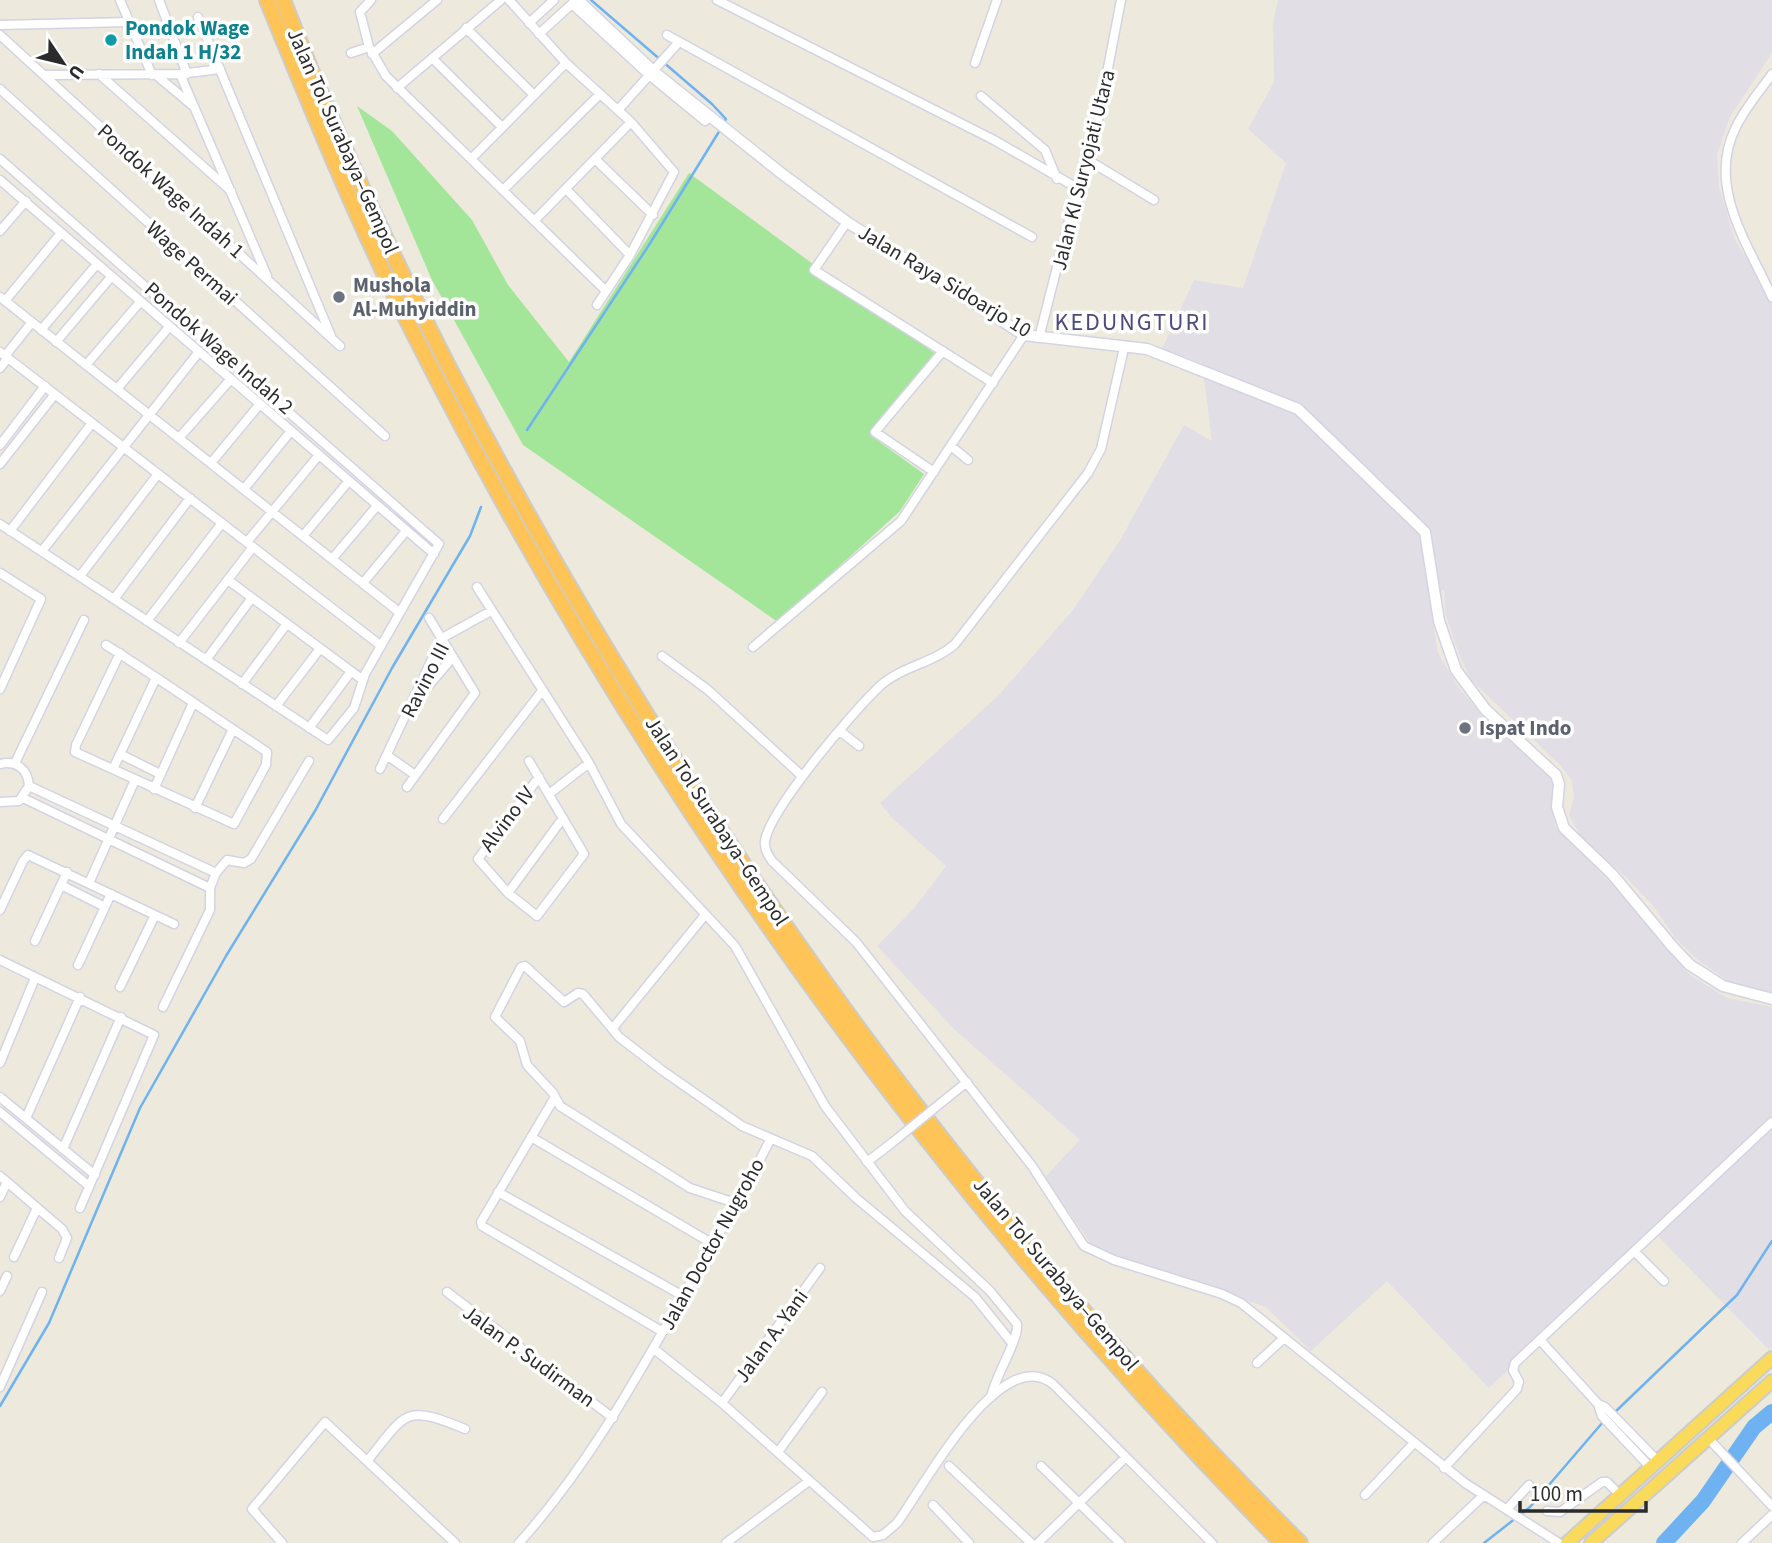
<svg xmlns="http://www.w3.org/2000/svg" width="1772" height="1543" viewBox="0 0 1772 1543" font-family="'Source Sans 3',sans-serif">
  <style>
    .industrial { fill: #e2dee6 }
    .green { fill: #a3e599 }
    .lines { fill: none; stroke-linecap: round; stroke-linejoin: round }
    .stream { stroke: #6fb2f1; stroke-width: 2.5 }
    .river { stroke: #6fb2f1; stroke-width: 16 }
    .minor-casing { stroke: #d3d3e4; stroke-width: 11 }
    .tertiary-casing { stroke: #d3d3e4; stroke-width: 13 }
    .trunk-casing { stroke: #ccc; stroke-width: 16 }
    .motorway-casing { stroke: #ccc; stroke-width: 18 }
    .minor { stroke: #fff; stroke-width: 8 }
    .tertiary { stroke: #fff; stroke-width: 10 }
    .trunk { stroke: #f9da5a; stroke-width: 12 }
    .motorway { stroke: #ffc457; stroke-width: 14 }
    .minor-bridge-casing { stroke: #d3d3e4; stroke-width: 11; stroke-linecap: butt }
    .minor-bridge { stroke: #fff; stroke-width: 8 }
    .culture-dot { fill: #0f9aa8; stroke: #fff; stroke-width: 2.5 }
    .worship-dot { fill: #6b7280; stroke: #fff; stroke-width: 2.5 }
    .labels { text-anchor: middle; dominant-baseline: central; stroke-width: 7; stroke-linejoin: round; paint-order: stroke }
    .culture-label { font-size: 21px; font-weight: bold; fill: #0d838f; stroke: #fff; text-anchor: start }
    .street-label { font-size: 21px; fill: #2b2b2b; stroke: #fff }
    .worship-label { font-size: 21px; font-weight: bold; fill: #5b616d; stroke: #fff; text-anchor: start }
    .quarter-label { font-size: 24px; letter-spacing: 2px; fill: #4c4a7d; stroke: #fff }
  </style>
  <rect width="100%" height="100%" fill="#edeadd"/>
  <!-- industrial -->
  <path class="industrial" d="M1278 0H1772V53L1730 117 1717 155 1719 187 1735 240 1772 299V993L1730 982 1698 960 1676 939 1654 907 1626 877 1580 835 1569 815 1574 797 1572 781 1561 766 1471 680 1459 654 1446 616 1444 590 1429 597 1438 653 1459 688 1489 723 1554 779 1556 788 1553 815 1556 827 1639 912 1689 974 1727 998 1772 1007V1347L1769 1350 1655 1233 1489 1388 1387 1281 1311 1351 1266 1307 1093 1247 1045 1177 1080 1140 954 1029 877 946 915 907 946 866 892 818 880 803 998 696 1072 611 1119 542 1184 425 1212 441 1202 363 1162 349 1194 280 1243 288 1286 163 1248 129 1274 82 1273 23Z"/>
  <!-- green -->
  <path class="green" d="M357 106 392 131 472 220 508 285 569 362 689 173 937 355 870 435 924 474 900 511 778 622 523 445 432 280Z"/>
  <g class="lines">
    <!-- stream -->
    <path class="stream" d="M591 0 712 104 726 119 723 124
      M527 430 649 245 720 130
      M0 1406 49 1323 140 1108 226 956 315 811 392 668 470 536 481 507
      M1614 1413 1737 1295 1772 1241
      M1484 1543 1530 1507 1603 1422"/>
    <!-- river -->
    <path class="river" d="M1664 1543 1703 1501 1754 1427 1772 1412"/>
    <defs>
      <path id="minor" d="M120 0 152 75
        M159 0 187 74
        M371 0 360 12 369 47 386 76 606 291
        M509 0 566 63 631 122 674 172 630 255 597 305
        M717 0 994 140 1079 189
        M572 4 649 75 705 121 710 117
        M198 17 331 336
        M529 23 554 0
        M0 25 129 22
        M466 28 534 95
        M539 34 574 2
        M0 35 340 346
        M667 35 1032 237
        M351 53 369 47
        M372 54 437 0
        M432 58 502 127
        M975 63 997 0
        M99 74 231 191
        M180 74 267 276
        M1772 74C1760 91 1745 108 1736 127 1706 186 1748 244 1772 297
        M44 75 180 74 220 69
        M156 75 193 106
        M397 88 501 0
        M0 89 385 436
        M981 96 1045 150 1057 179
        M618 110 679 42
        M0 159 439 544 365 674 354 708 328 740 0 524
        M471 159 566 63
        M595 159 653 215
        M1088 160 1154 200
        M0 180 434 554
        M566 189 630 255
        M503 190 600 94
        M534 221 631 122
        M847 222 814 270 993 383
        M0 231 26 201
        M0 297 399 612
        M5 301 61 233
        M41 330 97 264
        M1039 338 1070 216 1093 146 1121 0
        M56 342 111 277
        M1124 348 1101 449 1088 473 955 644C934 663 902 666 880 686 854 710 770 809 765 841 764 849 768 855 772 861L856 942 1032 1166 1084 1246 1114 1260 1222 1294 1241 1303 1465 1483 1559 1543
        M0 352 380 645
        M5 356 32 322
        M86 365 140 302
        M0 368 8 358
        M117 389 169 327
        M179 438 230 380
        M0 445 45 386
        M951 446 968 460
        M211 463 259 405
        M0 464 55 394
        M934 472 875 432 943 351
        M244 489 291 431
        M10 531 92 423
        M303 536 348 482
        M247 542 319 455
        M42 551 198 353
        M332 559 377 506
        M0 573 41 599 0 689
        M80 576 158 474
        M228 580 363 680
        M363 583 406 531
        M477 587 589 763 621 824 735 946 825 1106 905 1211 990 1291 1017 1324C1019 1340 995 1376 991 1397
        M114 599 190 498
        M147 621 222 523
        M179 643 253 547
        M106 645C160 679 211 715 264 750L267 752 266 765 234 824 75 752 76 745 120 653
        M753 647 901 521 1024 335
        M662 656 708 690 802 776
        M206 660 251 599
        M242 684 286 625
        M414 703 453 657
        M276 706 319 650
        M309 728 350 673
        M840 731 859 746
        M120 754 160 774
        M388 756 415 775
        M529 761 584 854 537 916 508 893 478 859 539 777
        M15 763 84 620
        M0 764C16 760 28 769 29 786L19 801 0 802
        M113 769 156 678
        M380 769 442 638 491 611
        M29 786 216 873
        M407 787 475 693 429 618
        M154 789 193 703
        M549 794 589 763
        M23 798 210 888
        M195 808 233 729
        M443 819 542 691
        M89 883 135 780
        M61 885 105 907
        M508 893 563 818
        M0 910 23 861 28 855 174 924
        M35 941 67 872
        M0 960 154 1035 80 1208
        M78 965 111 894
        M120 987 155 915
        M163 1007 210 910V888L216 873 227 860 244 863 251 859 309 761
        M613 1028 705 915
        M0 1063 35 978
        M0 1097 95 1175
        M555 1097 481 1222 482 1226 663 1332
        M947 1098 967 1082
        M0 1112 89 1186
        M26 1118 80 997
        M531 1137 713 1244
        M63 1149 121 1017
        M867 1162 893 1142
        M0 1176 62 1229 67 1238 59 1258
        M498 1192 683 1296
        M0 1197 7 1182
        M738 1204 690 1188 560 1106 553 1093 527 1065 520 1041 495 1017 521 967 525 966 564 1002 578 993 583 994 619 1037 663 1071 742 1126 812 1156 856 1198 975 1297 1012 1343
        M1635 1252 1664 1281
        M14 1257 37 1208
        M0 1291 7 1276
        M447 1292 613 1418
        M1540 1340 1598 1404 1605 1407 1657 1460
        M654 1349 722 1403 873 1537 883 1535 897 1523C922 1490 1001 1339 1054 1385L1212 1543
        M1257 1363 1284 1338
        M0 1387 42 1292
        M722 1403 820 1268
        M1598 1404 1602 1416 1650 1467
        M1708 1438 1772 1506
        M778 1452 822 1392
        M368 1460C407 1412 404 1404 465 1429
        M949 1466 1031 1543
        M1041 1466 1120 1543
        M1444 1468 1517 1389 1519 1382 1513 1370 1515 1363 1772 1122
        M1365 1495 1414 1443
        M933 1505 969 1543
        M1507 1509 1529 1485
        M1547 1511 1560 1512 1602 1482H1607L1620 1495
        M282 1543 252 1509 325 1422 455 1543
        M519 1543C584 1471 631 1388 679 1303 710 1249 742 1196 770 1140
        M726 1543 809 1481
        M1038 1543 1126 1457
        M1433 1543 1484 1495
        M1742 1543 1772 1515"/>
      <path id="tertiary" d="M578 0 653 71 781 173 847 222 1024 335 1147 349 1298 409 1425 532 1439 621 1456 670 1485 709 1556 775 1559 784 1557 807 1564 828 1612 874 1672 946 1690 965 1723 986 1772 999"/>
      <path id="trunk" d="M1567 1543 1772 1358
        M1591 1543 1772 1381"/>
      <path id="motorway" d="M267 0C314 115 361 231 418 342 643 785 934 1188 1282 1543
        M283 0C372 230 485 449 613 660 806 979 1035 1280 1300 1543"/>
    </defs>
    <!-- minor casing -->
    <use href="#minor" class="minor-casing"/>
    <!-- tertiary casing -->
    <use href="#tertiary" class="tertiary-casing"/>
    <!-- trunk casing -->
    <use href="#trunk" class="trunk-casing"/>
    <!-- motorway casing -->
    <use href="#motorway" class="motorway-casing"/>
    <!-- minor -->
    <use href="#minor" class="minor"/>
    <!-- tertiary -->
    <use href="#tertiary" class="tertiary"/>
    <!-- trunk -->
    <use href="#trunk" class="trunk"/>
    <!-- motorway -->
    <use href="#motorway" class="motorway"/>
    <defs>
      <path id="minor-bridge" d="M893 1142 947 1098"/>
    </defs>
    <!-- minor-bridge casing -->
    <use href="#minor-bridge" class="minor-bridge-casing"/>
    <!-- minor-bridge -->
    <use href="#minor-bridge" class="minor-bridge"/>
  </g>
  <!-- markers -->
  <circle class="culture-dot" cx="111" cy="40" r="7"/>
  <g class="worship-dot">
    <circle cx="339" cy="297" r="7"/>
    <circle cx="1465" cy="728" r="7"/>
  </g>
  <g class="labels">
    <!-- culture labels -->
    <g class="culture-label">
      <text x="125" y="28">Pondok Wage<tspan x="125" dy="24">Indah 1 H/32</tspan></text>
    </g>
    <!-- street labels -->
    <g class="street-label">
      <text transform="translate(343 141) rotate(66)">Jalan Tol Surabaya–Gempol</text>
      <text transform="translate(1083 170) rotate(-76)">Jalan KI Suryojati Utara</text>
      <text transform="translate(171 191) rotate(42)">Pondok Wage Indah 1</text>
      <text transform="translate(192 263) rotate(42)">Wage Permai</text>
      <text transform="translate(945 281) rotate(31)">Jalan Raya Sidoarjo 10</text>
      <text transform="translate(219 348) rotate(41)">Pondok Wage Indah 2</text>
      <text transform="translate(425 680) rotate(-63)">Ravino III</text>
      <text transform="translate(507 819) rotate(-53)">Alvino IV</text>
      <text transform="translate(717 821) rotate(57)">Jalan Tol Surabaya–Gempol</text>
      <text transform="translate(712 1244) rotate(-61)">Jalan Doctor Nugroho</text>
      <text transform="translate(1056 1274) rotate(50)">Jalan Tol Surabaya–Gempol</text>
      <text transform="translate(771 1336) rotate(-54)">Jalan A. Yani</text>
      <text transform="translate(529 1356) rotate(36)">Jalan P. Sudirman</text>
    </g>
    <!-- worship labels -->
    <g class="worship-label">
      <text x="353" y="285">Mushola<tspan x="353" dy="24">Al-Muhyiddin</tspan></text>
      <text x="1479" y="728">Ispat Indo</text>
    </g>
    <!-- quarter labels -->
    <g class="quarter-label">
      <text x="1132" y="322">KEDUNGTURI</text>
    </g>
  </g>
  <!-- north arrow -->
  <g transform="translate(63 63) rotate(125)" stroke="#ffffff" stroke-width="5" paint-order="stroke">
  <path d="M0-5L12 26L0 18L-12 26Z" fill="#2b2b2b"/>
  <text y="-10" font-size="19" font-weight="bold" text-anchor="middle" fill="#2b2b2b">U</text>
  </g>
  <!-- scale -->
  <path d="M1520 1501v10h126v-10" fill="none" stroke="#2b2b2b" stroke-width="3.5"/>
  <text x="1530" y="1501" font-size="21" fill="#2b2b2b" stroke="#ffffff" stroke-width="5" paint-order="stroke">100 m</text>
</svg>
